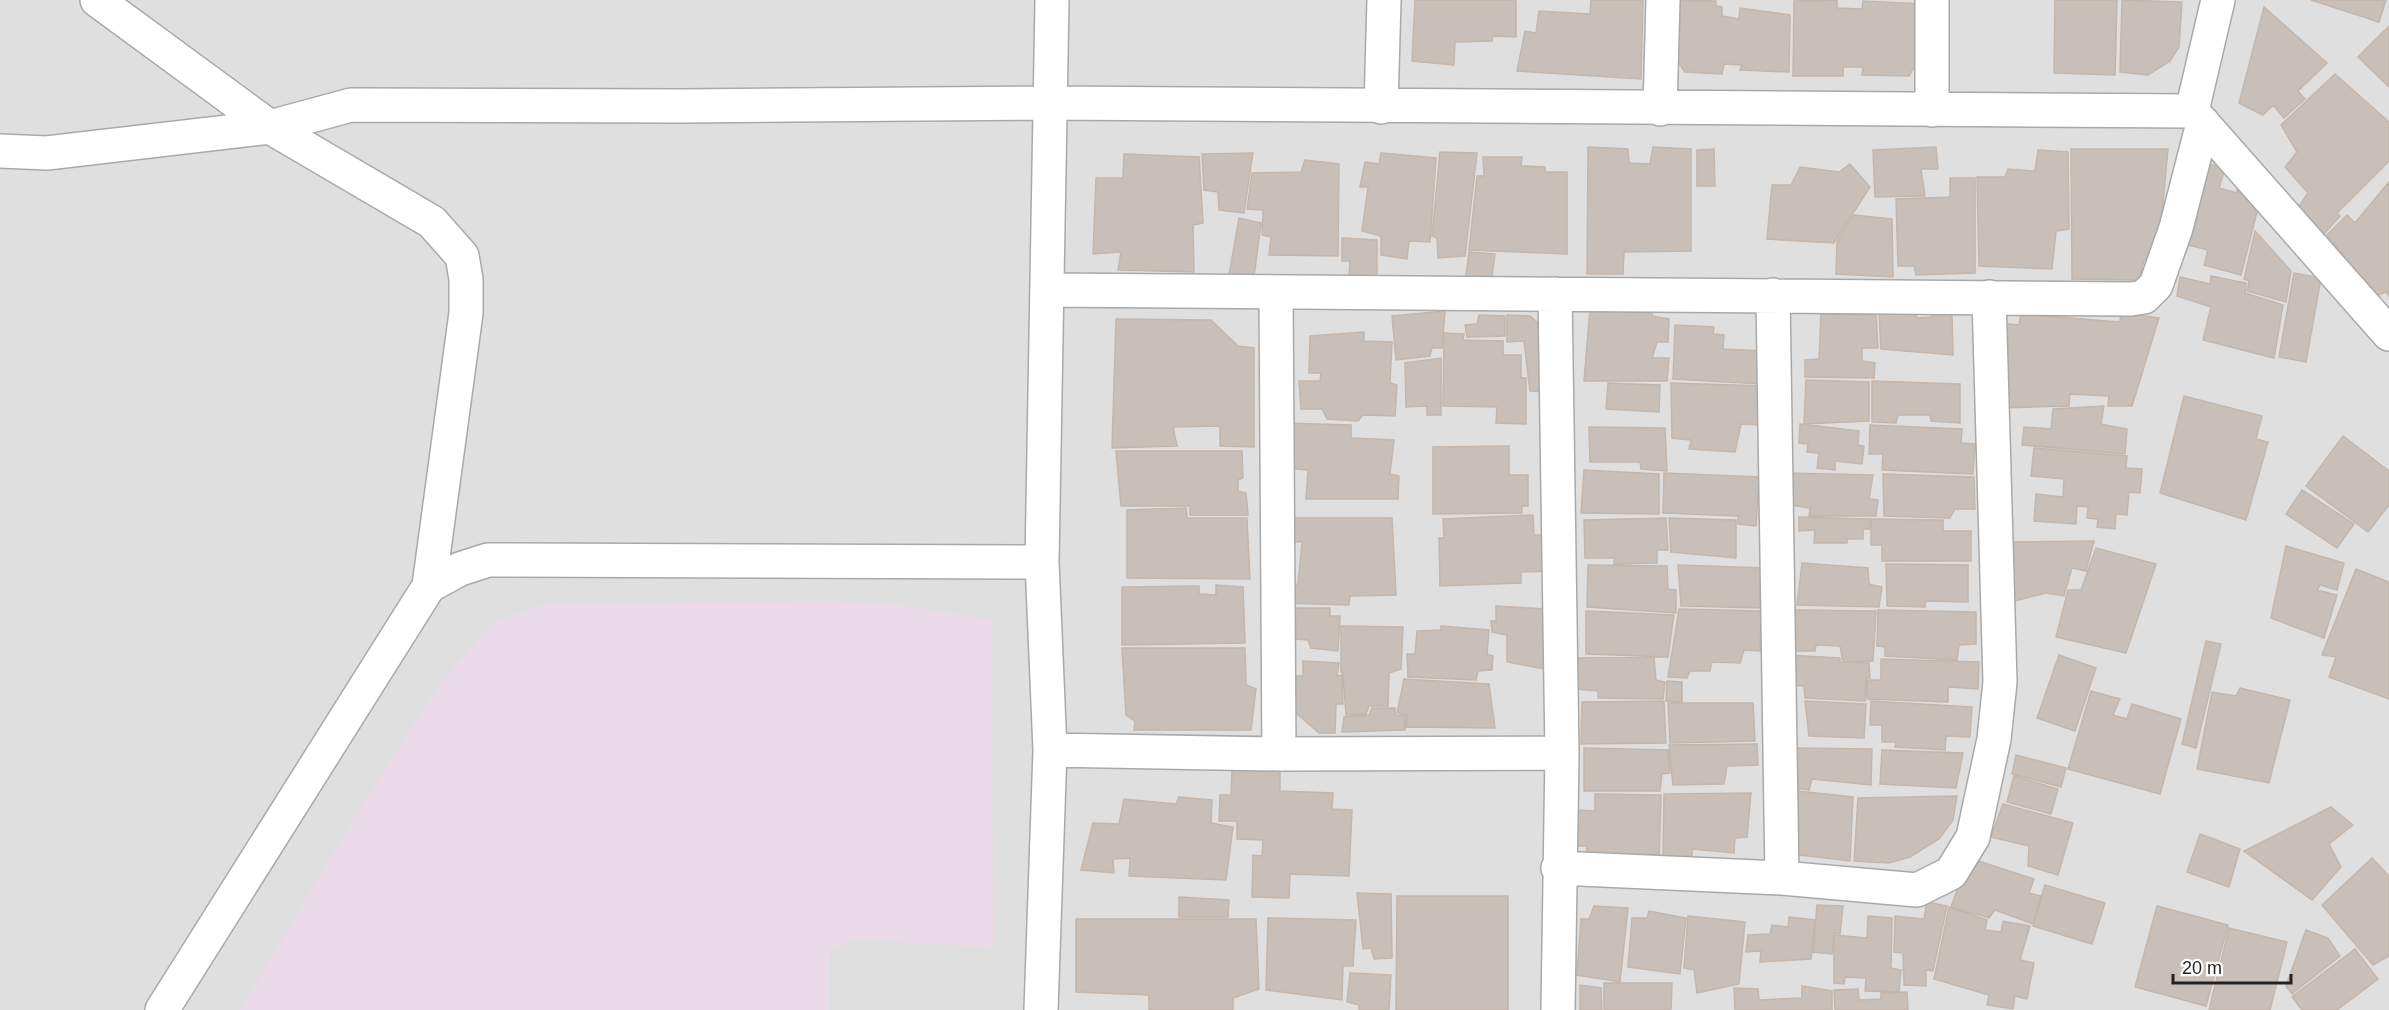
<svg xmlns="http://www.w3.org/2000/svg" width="2389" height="1010" viewBox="0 0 2389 1010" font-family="Helvetica,sans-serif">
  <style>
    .residential { fill: #e0dfdf }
    .industrial { fill: #ebdbe8 }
    .building { fill: #c7bfb8; stroke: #c4b6ab; stroke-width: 1.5 }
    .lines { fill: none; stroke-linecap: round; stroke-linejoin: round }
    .minor-casing { stroke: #a9a9a9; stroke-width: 36 }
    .minor { stroke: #fff; stroke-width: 33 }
  </style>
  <rect width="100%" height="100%" fill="#f2efe9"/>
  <!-- residential -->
  <path class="residential" d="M0 0H2389V1010H0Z"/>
  <!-- industrial -->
  <path class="industrial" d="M828 601 897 605 992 620 993 947 857 940 830 949V1010H240L346 832 432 695 492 623 545 604Z"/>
  <!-- building -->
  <path class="building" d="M1415 0H1516V37L1493 36 1492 41 1455 42 1454 65 1412 61Z
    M1591 0H1643L1641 79 1517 71 1525 31 1536 33 1539 11 1590 14Z
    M1670 0 1716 1V6L1722 7V16L1739 19 1740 8 1790 15 1789 72 1740 70 1742 65 1724 64 1722 74 1685 72 1670 50Z
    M1837 0V8L1862 9 1863 1 1923 4V52L1909 76 1862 75 1863 67H1843V76H1793L1794 1Z
    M2055 0H2117L2115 75 2054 73Z
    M2122 0 2182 2 2179 47 2170 61 2148 75 2120 72Z
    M2311 0H2386L2379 22Z
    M2264 7 2327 63 2298 91 2305 99 2284 118 2273 105 2263 115 2239 103Z
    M2389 26V87L2358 57Z
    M2335 74 2389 122V161L2337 213 2340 216 2324 234 2295 212 2308 193 2285 167 2297 152 2281 125Z
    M1588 147 1628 149 1629 163 1650 164 1653 147 1691 149V251L1624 252 1623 274H1587Z
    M1936 147 1938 169H1921L1925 196 1875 197 1873 150Z
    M1714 149 1715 186H1697V150Z
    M2071 149H2168L2158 256 2144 260 2139 280 2072 279Z
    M2038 150 2068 152 2069 229 2056 231 2052 269 1979 266 1977 177H2005L2008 169 2035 171Z
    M1440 152 1477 153 1465 256 1438 258 1437 238 1432 236Z
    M1253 153 1244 213 1219 210 1218 192 1204 190 1202 154Z
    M1381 153 1436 158 1430 242 1409 241 1407 259 1381 255V236L1362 231 1368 187H1360L1365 162 1379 164Z
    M1124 154 1199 157 1203 223 1193 225 1194 272 1118 270 1121 252 1093 254 1096 178H1123Z
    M1483 157H1522L1521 166 1545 167V172H1567V254L1469 250 1477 176H1484Z
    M1305 160 1339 164 1338 256 1269 255 1271 237 1262 235 1263 210 1247 209 1252 173 1301 172Z
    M2205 163 2225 168 2219 188 2237 193V190L2250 200 2257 212 2241 275 2204 265 2208 250 2184 244Z
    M1850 164 1870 187 1834 243 1767 239 1772 185H1791L1800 167 1839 172Z
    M1950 178H1975V273L1916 275 1914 266H1898L1896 199 1950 197Z
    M2389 182V296L2386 292 2375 296 2327 235 2347 215 2355 223Z
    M1854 215 1892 219 1893 277 1836 274 1837 242Z
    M1239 218 1261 223 1254 277 1229 275Z
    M2255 231 2291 271 2286 302 2247 291 2249 281 2244 279Z
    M1342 238 1377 240V279L1349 278 1350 261H1342Z
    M1469 252 1495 254 1491 284 1465 282Z
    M2294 273 2321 278 2306 362 2279 357Z
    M2211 276 2246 283 2245 293 2283 305 2274 358 2203 340 2211 307 2177 296 2180 277 2210 284Z
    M1590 309 1652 313V316L1669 319 1668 342H1657L1652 358H1669L1667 381H1584Z
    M1933 310 1952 314 1953 355 1881 349 1879 312 1915 311 1917 318 1932 317Z
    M1445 311 1442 348H1432L1430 356 1396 360 1392 316Z
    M2121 313 2159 318 2132 406H2108L2109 396 2070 394 2069 406 2001 408 2000 323 2019 325 2021 314 2120 322Z
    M1821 314 1876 315 1878 348H1862V361L1875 363 1874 378 1805 377V360L1819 359Z
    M1479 315 1505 316V336L1467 337 1465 325 1477 324Z
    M1507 315 1530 316 1544 328 1545 392 1530 391 1524 341 1507 342Z
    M1116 319 1211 320 1238 346 1254 348V447L1220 446V426L1173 427 1177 446 1112 448Z
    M1675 325 1714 327 1713 334 1724 335 1723 349 1764 351 1762 384 1673 379Z
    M1364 332V341L1392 342 1390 383 1397 385 1395 416 1363 415 1358 421 1327 419 1322 409H1301L1299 381H1320L1321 373H1309L1310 336Z
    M1444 333 1464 334 1463 340 1503 341V355H1521V378H1526V424L1496 423 1497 407 1443 406Z
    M1441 358V415H1427V406L1406 407 1405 363Z
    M1806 380 1869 382V421L1804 424Z
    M1872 381 1960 384V423L1931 421 1930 415H1898L1896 423 1872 422Z
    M1608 383 1660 385 1659 412 1606 409Z
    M1671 383 1765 386 1762 425 1741 424 1735 452 1689 449 1691 440 1672 438Z
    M2184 396 2262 416 2256 439 2268 442 2246 520 2160 493Z
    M2104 406 2101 424 2127 429 2125 454 2022 445 2024 427 2051 429 2053 409Z
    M1285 423 1351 425V438L1394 440 1390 474 1399 476 1398 499H1306L1308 470 1281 468Z
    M1800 424 1859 431 1858 445 1864 446 1862 464 1835 461V470L1817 468 1819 453 1807 452 1808 444 1799 443Z
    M1870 425 1962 429 1961 443 1975 444 1973 474 1882 470 1883 454H1869Z
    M1589 427 1665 428 1667 471 1641 469 1640 462H1590Z
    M2343 436 2389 471V505L2368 532 2306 486Z
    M1509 446V475H1528V506H1522V513L1433 514V447Z
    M2034 448 2127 456 2126 468 2142 469 2140 493 2129 492 2127 515 2116 514 2115 529 2097 527 2098 519 2087 518 2088 507 2077 506 2076 524 2034 521 2036 494 2063 497 2064 479 2031 476Z
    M1116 451H1242L1243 478 1238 480V491L1246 493 1248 515H1190V506H1121Z
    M1584 470 1659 474V514L1581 513Z
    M1664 473 1759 477 1756 526 1738 524V516L1663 513Z
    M1788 473 1873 475 1869 499 1878 500 1876 516H1809L1810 508 1790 505Z
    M1883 474 1974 477 1975 509H1955L1950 518 1884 516Z
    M2302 490 2354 524 2337 548 2286 514Z
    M1186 508 1187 518H1247L1250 579 1127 578V510Z
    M1533 515 1534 535H1549L1551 571 1521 572V583L1440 586 1439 538H1444L1443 519Z
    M1799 517 1870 519V529H1863V539H1847V543H1814L1815 530 1799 531Z
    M1282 518H1392L1396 595 1350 596 1349 605 1282 603 1281 586 1298 584 1302 542 1286 541Z
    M1666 518 1668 550H1657V563L1614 564V558H1585L1584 520Z
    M1669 518 1736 520V558L1671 552Z
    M1871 519 1943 520V531H1971V561H1882V545H1871Z
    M2094 541 2086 571 2072 568 2064 596 2046 593 2007 603 2014 542Z
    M2286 546 2344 563 2337 590 2320 585 2317 590 2337 595 2324 638 2271 618Z
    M2096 548 2156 564 2126 653 2056 637 2068 590H2081Z
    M1802 563 1868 568 1869 584 1882 587 1879 607 1797 605Z
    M1886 564 1968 565V602L1926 601 1925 607 1887 606Z
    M1588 565 1667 566 1668 589 1676 590V613L1587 607Z
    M1678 565 1767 568 1763 608 1681 606Z
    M2356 569 2389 582V699L2329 677 2336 657 2322 655Z
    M1216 585 1243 587 1245 643 1122 645V587L1199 586V594L1216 595Z
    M1496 606 1546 609 1545 669 1507 662V635L1492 632 1491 621H1496Z
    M1284 608H1330V616H1340L1338 651 1311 648 1308 640 1286 638Z
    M1679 609 1761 611 1760 651 1744 650 1740 663 1712 662 1710 671H1690L1687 678 1668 677Z
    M1796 610 1876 611 1873 661 1843 662 1840 646 1816 645 1815 651H1794Z
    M1878 610 1976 612V644L1959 645 1957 660 1885 656V647L1877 646Z
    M1586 611 1674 615 1668 657 1586 654Z
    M1341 626 1403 627 1401 669 1389 673 1388 706H1369L1366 714 1346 715 1343 673 1341 672Z
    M1441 626 1489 630 1487 654 1493 656 1492 670 1478 671 1476 680 1408 677 1407 654H1415L1417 631 1441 630Z
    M2206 641 2221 644 2196 748 2182 744Z
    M1122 648H1245L1246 685 1256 689 1251 730H1134L1135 721 1126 715Z
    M1787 655 1840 658V662L1869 663 1870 678H1866L1865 701 1805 698 1804 686 1786 685Z
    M2059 655 2096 668 2075 731 2037 718Z
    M1654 657 1656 680 1665 682 1663 699 1598 698V691L1577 689 1576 658Z
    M1881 659 1979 662 1978 689 1948 687V702L1867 699V680H1881Z
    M1303 661 1339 663 1337 676 1342 675 1343 704H1336L1335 733H1319L1288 706 1289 676H1303Z
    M1404 679 1489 684 1495 728 1406 727 1407 715 1397 713Z
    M1667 681 1682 682V702L1666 701Z
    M2240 688 2290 700 2269 783 2197 769 2212 692 2236 696Z
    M2091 691 2120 699 2113 715 2127 719 2132 704 2181 719 2160 794 2068 769Z
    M1664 701 1666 743 1581 744 1582 702Z
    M1805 701 1866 704 1864 738 1809 736Z
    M1871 701 1972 707 1970 737 1946 736 1945 750 1895 747 1896 742H1882V725H1870Z
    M1668 703H1753L1755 741 1670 743Z
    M1372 708H1395V715L1405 716V730L1342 732 1344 717 1369 715Z
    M1757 744 1758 765 1727 766 1724 784 1673 785 1669 745Z
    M1584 748 1668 750 1670 773 1662 774 1660 791H1584Z
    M1794 748 1872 749 1871 785 1812 779 1809 790 1794 788Z
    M1882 750 1963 753 1956 788 1880 784Z
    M2016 755 2066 768 2061 787 2012 774Z
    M1232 769 1280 770V791L1333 793 1332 809 1352 810 1349 876 1290 874 1289 898 1252 897 1253 855 1262 856 1263 840 1237 839V821H1219L1220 795H1231Z
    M2014 776 2058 789 2051 814 2007 802Z
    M1798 791 1853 797 1850 861 1791 854Z
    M1751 793 1747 837 1735 838 1734 853 1692 849V859L1663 856 1664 794Z
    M1595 794 1661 795 1659 861 1586 860 1587 846H1576L1577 810 1595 811Z
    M1957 796 1953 820 1939 839 1910 857 1889 863 1854 861 1858 798Z
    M1179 797 1212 800 1211 823 1233 827 1226 880 1129 876 1130 858 1113 859 1114 873 1081 870 1093 823 1119 824 1124 799 1176 804Z
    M2003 804 2073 823 2058 875 2028 866 2029 846 1991 837Z
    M2331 807 2353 825 2329 844 2341 867 2312 900 2244 851Z
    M2200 834 2240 849 2229 887 2187 872Z
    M1969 858 2034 879 2029 893 2041 896 2033 924 1995 910 1989 918 1951 907Z
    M2372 858 2389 876V956L2373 965 2322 905Z
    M2045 885 2105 903 2092 944 2033 926Z
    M1357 893 1391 894 1392 958 1374 959 1371 948 1363 949Z
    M1397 896H1508V1010H1396Z
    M1179 897 1229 900 1228 917H1179Z
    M1927 902 1947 906 1933 971 1926 970V986L1904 985 1903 953 1894 952 1895 916 1924 919Z
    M1817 905 1843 906 1840 934 1834 933 1832 954 1813 952Z
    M1594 906 1628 908 1620 982 1577 975 1581 919H1589Z
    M2157 906 2228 925 2206 1006 2135 987Z
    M1949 907 1987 920 1985 930 2001 932 2003 921 2030 926 2020 960 2034 963 2027 999 2015 996 2013 1009 1987 1005 1989 995 1934 979Z
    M1649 911 1686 918 1680 974 1628 967 1632 918H1647Z
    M1688 916 1745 922 1739 984 1697 993 1694 970 1684 968Z
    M1868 916 1892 918 1891 968 1901 970 1899 992 1865 991 1866 978 1845 977 1844 984 1834 983V935L1867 938Z
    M1789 917 1815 920 1811 959 1760 962 1761 951 1746 952 1748 935 1770 934 1772 925 1788 927Z
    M1268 918 1356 920 1353 966H1343L1342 1000 1266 990Z
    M1076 919H1256L1259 989 1233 998V1010H1149V995L1076 992Z
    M2229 928 2287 942 2270 1010H2209Z
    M2306 930 2328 938 2340 956 2292 994 2286 986Z
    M2355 949 2378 979 2337 1010H2302L2292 997Z
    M1350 973 1391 975 1389 1010H1359V1005L1347 1002Z
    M1604 983H1672L1671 1010H1604Z
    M1580 985 1601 988 1602 1010H1580Z
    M1802 986 1832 991V1010H1735L1734 988 1758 989 1759 1000 1802 998Z
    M1858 989 1859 1000 1881 999V993L1907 992 1908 1010H1835L1834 990Z"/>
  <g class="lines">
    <defs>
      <path id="minor" d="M97 0 270 127 432 222 462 256 466 279V313L429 586
        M1381 107 1384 0
        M1660 109 1663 0
        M1932 110V0
        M2192 111 2218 0
        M0 151 47 153 270 127 351 105 683 106 1050 103 2192 111 2389 334
        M1047 290 2131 299 2144 297 2156 285 2176 228 2203 123
        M1276 292 1279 754
        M1555 294 1562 753 1558 1010
        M1773 295 1782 878
        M1050 750 1279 754 1562 753
        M1558 868 1782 878 1917 890 1951 873 1973 837 1994 739 2000 682 1989 297
        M162 1010 429 586 460 569 488 560 1042 562
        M1041 1010 1050 750 1042 562 1052 0"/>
    </defs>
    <!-- minor casing -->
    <use href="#minor" class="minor-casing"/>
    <!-- minor -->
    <use href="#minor" class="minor"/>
  </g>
  <!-- scale -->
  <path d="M2173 974v9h118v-9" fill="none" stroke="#222222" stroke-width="3"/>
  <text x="2182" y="974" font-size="18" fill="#222222" stroke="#ffffff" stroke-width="4.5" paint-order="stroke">20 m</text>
</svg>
